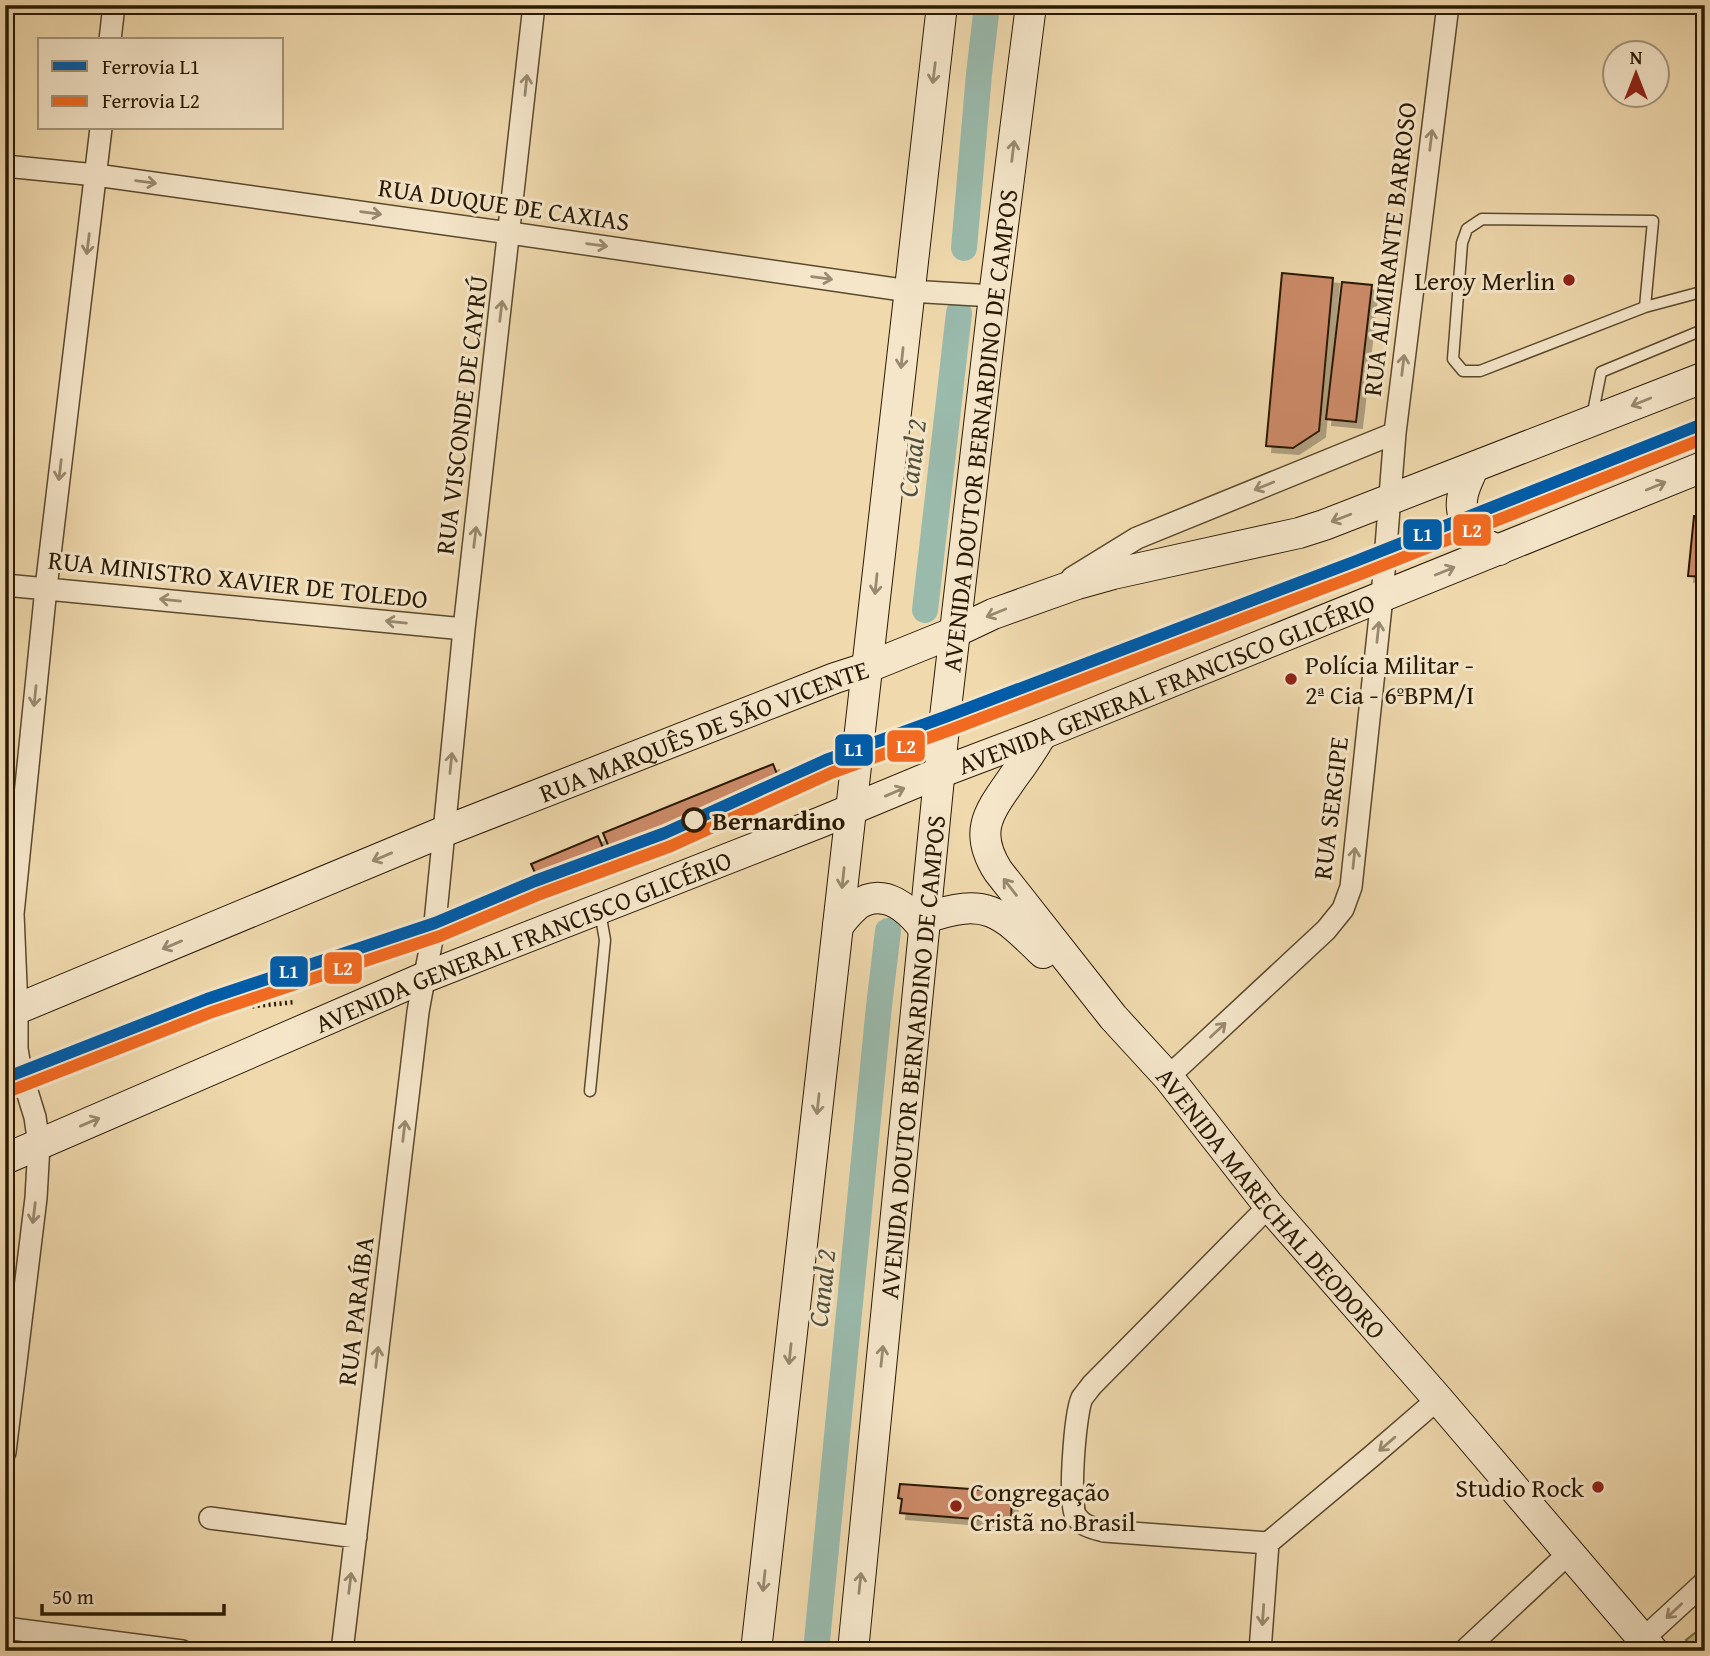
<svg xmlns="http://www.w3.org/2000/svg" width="1710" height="1656" viewBox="0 0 1710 1656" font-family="'Gentium Book Plus',serif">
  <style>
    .green { fill: #bfbe85; stroke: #746c44; stroke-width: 2 }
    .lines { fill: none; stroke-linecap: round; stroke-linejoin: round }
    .canal { stroke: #9abaac; stroke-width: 26 }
    .building { fill: #cc8a67; stroke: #291902; stroke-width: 2; filter: url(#shadow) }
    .lane-casing { stroke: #5a492d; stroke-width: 13 }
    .street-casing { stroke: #5a492d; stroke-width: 24 }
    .secondary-casing { stroke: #291902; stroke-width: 32 }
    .path { stroke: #291902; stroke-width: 4.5; stroke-dasharray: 2 3.5; stroke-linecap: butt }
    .lane { stroke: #f5e6ca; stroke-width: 10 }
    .street { stroke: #f5e6ca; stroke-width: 21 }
    .secondary { stroke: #f5e6ca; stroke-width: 30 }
    .rail-1-casing { stroke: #f5e6ca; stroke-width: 18 }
    .rail-2-casing { stroke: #f5e6ca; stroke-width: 18 }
    .rail-1 { stroke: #005ca9; stroke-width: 12 }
    .rail-2 { stroke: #f26a21; stroke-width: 12 }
    .oneway { stroke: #998a70 }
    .poi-dot { fill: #8f2418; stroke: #f5e6ca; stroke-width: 2.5 }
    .stop-dot { fill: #f5e6ca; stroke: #291902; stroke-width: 3.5 }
    .labels { text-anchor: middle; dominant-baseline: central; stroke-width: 6; stroke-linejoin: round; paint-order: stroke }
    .street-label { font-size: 26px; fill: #291902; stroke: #f5e6ca }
    .poi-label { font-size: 26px; fill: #291902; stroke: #f5e6ca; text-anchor: end }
    .stop-label { font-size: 26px; font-weight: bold; fill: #291902; stroke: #f5e6ca; text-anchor: start }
    .water-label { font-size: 28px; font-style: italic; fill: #51513e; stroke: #f5e6ca }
    .line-badge { stroke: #f5e6ca; stroke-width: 2.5 }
    .badge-label { font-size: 19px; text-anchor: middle; font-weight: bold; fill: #fff }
  </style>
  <defs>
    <filter id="shadow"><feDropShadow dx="6" dy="6" stdDeviation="0" flood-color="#0004"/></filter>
  </defs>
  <rect width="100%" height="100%" fill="#efd9ad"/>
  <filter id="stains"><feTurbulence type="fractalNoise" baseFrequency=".00286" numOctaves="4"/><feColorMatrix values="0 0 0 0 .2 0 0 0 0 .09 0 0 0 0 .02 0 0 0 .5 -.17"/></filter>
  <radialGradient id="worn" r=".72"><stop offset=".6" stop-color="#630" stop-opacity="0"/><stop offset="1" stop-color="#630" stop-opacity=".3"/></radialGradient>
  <!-- green -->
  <path class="green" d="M1705 1625V1651H1695L1686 1640Z"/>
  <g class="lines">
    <!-- canal -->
    <path class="canal" d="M964 248 979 74 987 5
      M925 610 959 313
      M816 1651 879 1006 888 931"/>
  </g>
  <!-- building -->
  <path class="building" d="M1282 273 1333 278 1319 431 1293 448 1266 446Z
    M1342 282 1372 285 1356 422 1326 419Z
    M1694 516 1705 517V577L1688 576Z
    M773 764 779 779 610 850 603 833Z
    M598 836 604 850 537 877 531 864Z
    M900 1484 1012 1492 1011 1522 900 1513 902 1499 898 1498Z"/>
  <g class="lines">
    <defs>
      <path id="lane" d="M1645 307 1653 221 1482 219 1467 229 1462 243 1453 359 1463 371H1480L1645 307 1705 291
        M1592 417 1601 372 1705 329
        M590 1091 605 940 600 912"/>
      <path id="street" d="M110 40 114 5
        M5 166 96 175 510 233 909 291 994 296
        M1072 578 1137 538 1395 433
        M5 585 464 629
        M1168 1077 1326 930 1343 909 1351 887 1382 597 1395 433 1448 5
        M5 1452 36 1198 39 1145 35 1117 21 1072 17 1049V1009L13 914 46 588 101 128
        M210 1518 356 1537
        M1268 1543 1104 1531C1093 1528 1082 1526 1076 1516 1068 1504 1075 1413 1082 1398 1085 1394 1089 1389 1092 1385L1269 1206
        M5 1628 182 1651
        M1643 1639 1705 1582
        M342 1651 418 1012C423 982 430 953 435 923L464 629 534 5
        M1260 1651 1268 1543 1372 1456 1438 1399
        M1464 1651 1569 1553"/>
      <g id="secondary">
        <path d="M1473 468C1470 476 1465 485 1463 494 1457 520 1475 543 1499 550"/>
        <path id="s1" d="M1042 734C1033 749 1024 763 1014 776 990 811 972 830 998 871L1113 1017 1168 1077 1269 1206 1438 1399 1653 1651"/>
        <path d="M926 918C986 897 1000 911 1043 953"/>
        <path d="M838 926C844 918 850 911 857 905 884 886 909 909 924 929"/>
        <path id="s2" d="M5 1014 445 831 835 678 866 668 955 632 993 614 1077 584 1113 574 1299 533 1324 525 1705 377"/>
        <path id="s3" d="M5 1159 423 978 821 822 939 773 1042 734 1705 466"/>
        <path d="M756 1651 942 5"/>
        <path id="s4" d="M853 1651 945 717 994 296 1031 5"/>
      </g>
    </defs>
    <!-- lane casing -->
    <use href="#lane" class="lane-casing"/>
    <!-- street casing -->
    <use href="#street" class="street-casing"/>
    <!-- secondary casing -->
    <use href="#secondary" class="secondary-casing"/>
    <!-- path -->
    <path class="path" d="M44 1073 190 1015 206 1011 296 1002"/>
    <!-- lane -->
    <use href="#lane" class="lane"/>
    <!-- street -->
    <use href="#street" class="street"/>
    <!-- secondary -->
    <use href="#secondary" class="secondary"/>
    <defs>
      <path id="rail-1" d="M5 1078 207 999 435 923 535 881 665 833 826 760 945 717 1356 561 1705 423"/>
      <path id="rail-2" d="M10 1091 212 1012 440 936 540 894 671 846 831 773 950 730 1361 574 1705 438"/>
    </defs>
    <!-- rail-1 casing -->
    <use href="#rail-1" class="rail-1-casing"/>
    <!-- rail-2 casing -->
    <use href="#rail-2" class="rail-2-casing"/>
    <!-- rail-1 -->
    <use href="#rail-1" class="rail-1"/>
    <!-- rail-2 -->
    <use href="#rail-2" class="rail-2"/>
  </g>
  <!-- one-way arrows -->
  <defs><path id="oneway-shaft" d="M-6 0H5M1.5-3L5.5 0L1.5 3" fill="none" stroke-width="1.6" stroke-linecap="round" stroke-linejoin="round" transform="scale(1.75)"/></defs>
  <g class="oneway">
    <use href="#oneway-shaft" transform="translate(934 73) rotate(97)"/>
    <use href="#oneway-shaft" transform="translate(526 85) rotate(-84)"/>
    <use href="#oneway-shaft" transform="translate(1431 140) rotate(-83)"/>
    <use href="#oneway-shaft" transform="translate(1013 151) rotate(-83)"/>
    <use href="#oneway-shaft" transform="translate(146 182) rotate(8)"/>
    <use href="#oneway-shaft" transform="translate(371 213) rotate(8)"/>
    <use href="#oneway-shaft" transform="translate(88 244) rotate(97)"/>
    <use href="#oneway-shaft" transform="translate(597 245) rotate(8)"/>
    <use href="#oneway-shaft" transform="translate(822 278) rotate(8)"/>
    <use href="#oneway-shaft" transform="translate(501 311) rotate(-83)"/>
    <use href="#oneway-shaft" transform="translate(902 358) rotate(96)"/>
    <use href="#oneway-shaft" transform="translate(1403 365) rotate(-83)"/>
    <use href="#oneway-shaft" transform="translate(1641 402) rotate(158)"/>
    <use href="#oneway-shaft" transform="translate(60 470) rotate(97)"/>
    <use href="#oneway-shaft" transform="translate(1264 486) rotate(158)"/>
    <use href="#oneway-shaft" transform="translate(1656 486) rotate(-22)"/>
    <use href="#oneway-shaft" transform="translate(1341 518) rotate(159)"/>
    <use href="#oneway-shaft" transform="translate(475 537) rotate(-83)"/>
    <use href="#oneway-shaft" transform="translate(1445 571) rotate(-22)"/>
    <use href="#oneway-shaft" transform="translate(876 584) rotate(96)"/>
    <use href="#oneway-shaft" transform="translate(170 600) rotate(-174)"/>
    <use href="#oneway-shaft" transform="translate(996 613) rotate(158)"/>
    <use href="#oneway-shaft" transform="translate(396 622) rotate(-174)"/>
    <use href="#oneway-shaft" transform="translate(1378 632) rotate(-84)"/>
    <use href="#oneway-shaft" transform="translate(35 696) rotate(96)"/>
    <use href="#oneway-shaft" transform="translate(451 763) rotate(-84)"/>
    <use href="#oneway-shaft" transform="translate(895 792) rotate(-23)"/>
    <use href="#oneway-shaft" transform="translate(382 857) rotate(157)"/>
    <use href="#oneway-shaft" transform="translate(1354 858) rotate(-84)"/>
    <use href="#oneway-shaft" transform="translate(843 878) rotate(96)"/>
    <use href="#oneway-shaft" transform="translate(1010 887) rotate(-128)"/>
    <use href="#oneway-shaft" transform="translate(172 945) rotate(157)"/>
    <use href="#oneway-shaft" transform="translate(1218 1030) rotate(-43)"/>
    <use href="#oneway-shaft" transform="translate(818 1104) rotate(96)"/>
    <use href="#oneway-shaft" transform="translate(90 1122) rotate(-23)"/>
    <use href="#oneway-shaft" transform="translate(404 1131) rotate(-83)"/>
    <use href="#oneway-shaft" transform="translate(34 1213) rotate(97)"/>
    <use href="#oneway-shaft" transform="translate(790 1354) rotate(96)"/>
    <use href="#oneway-shaft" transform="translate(882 1356) rotate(-84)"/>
    <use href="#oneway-shaft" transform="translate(377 1357) rotate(-83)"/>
    <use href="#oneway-shaft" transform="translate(1387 1444) rotate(139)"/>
    <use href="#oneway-shaft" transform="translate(764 1581) rotate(96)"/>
    <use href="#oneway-shaft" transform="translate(350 1583) rotate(-83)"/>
    <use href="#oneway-shaft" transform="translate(860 1583) rotate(-84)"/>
    <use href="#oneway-shaft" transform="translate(1674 1611) rotate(137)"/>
    <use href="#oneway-shaft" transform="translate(1263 1615) rotate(94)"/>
  </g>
  <!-- markers -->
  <g class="poi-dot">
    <circle cx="1569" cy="280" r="7"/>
    <circle cx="1291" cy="679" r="7"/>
    <circle cx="1598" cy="1487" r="7"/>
    <circle cx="956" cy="1506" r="7"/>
  </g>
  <circle class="stop-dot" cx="694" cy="820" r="11"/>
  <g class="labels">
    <!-- street labels -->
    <g class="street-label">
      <text transform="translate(504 204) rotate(8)">RUA DUQUE DE CAXIAS</text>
      <text transform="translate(1389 249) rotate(-83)">RUA ALMIRANTE BARROSO</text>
      <text transform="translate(461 415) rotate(-83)">RUA VISCONDE DE CAYRÚ</text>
      <text stroke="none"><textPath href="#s4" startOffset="1227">AVENIDA DOUTOR BERNARDINO DE CAMPOS</textPath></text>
      <text transform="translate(238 579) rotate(6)">RUA MINISTRO XAVIER DE TOLEDO</text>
      <text stroke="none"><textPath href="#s3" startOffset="1255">AVENIDA GENERAL FRANCISCO GLICÉRIO</textPath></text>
      <text stroke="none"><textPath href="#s2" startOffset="754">RUA MARQUÊS DE SÃO VICENTE</textPath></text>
      <text transform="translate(1330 808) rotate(-83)">RUA SERGIPE</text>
      <text stroke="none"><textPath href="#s3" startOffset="562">AVENIDA GENERAL FRANCISCO GLICÉRIO</textPath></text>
      <text stroke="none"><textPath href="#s4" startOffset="597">AVENIDA DOUTOR BERNARDINO DE CAMPOS</textPath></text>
      <text stroke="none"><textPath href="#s1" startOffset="586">AVENIDA MARECHAL DEODORO</textPath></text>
      <text transform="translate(355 1311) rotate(-83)">RUA PARAÍBA</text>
    </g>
    <!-- poi labels -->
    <g class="poi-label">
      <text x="1555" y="280">Leroy Merlin</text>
      <text x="1305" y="664" text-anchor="start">Polícia Militar -<tspan x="1305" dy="30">2ª Cia - 6ºBPM/I</tspan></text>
      <text x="1584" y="1487">Studio Rock</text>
      <text x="970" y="1491" text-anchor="start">Congregação<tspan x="970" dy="30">Cristã no Brasil</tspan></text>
    </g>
    <!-- stop labels -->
    <g class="stop-label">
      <text x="712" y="820">Bernardino</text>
    </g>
    <!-- water labels -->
    <g class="water-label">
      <text transform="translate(911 458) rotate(-83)">Canal 2</text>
      <text transform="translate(821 1288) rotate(-84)">Canal 2</text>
    </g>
  </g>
  <g class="line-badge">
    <rect x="1452" y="513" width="40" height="34" rx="7" fill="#f26a21"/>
    <rect x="1402" y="518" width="41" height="33" rx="7" fill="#005ca9"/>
    <rect x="886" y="729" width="40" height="34" rx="7" fill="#f26a21"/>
    <rect x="834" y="733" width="40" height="34" rx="7" fill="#005ca9"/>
    <rect x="323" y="951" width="40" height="34" rx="7" fill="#f26a21"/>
    <rect x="269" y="955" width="40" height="33" rx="7" fill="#005ca9"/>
  </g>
  <g class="badge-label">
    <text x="1472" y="537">L2</text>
    <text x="1423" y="541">L1</text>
    <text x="906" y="753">L2</text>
    <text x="854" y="756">L1</text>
    <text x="343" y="975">L2</text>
    <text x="289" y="978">L1</text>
  </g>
  <!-- margin -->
  <rect width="1710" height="1656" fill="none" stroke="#efd9ad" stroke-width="28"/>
  <rect x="7" y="7" width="1696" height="1642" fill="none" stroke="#291902" stroke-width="3.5"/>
  <rect x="14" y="14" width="1682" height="1628" fill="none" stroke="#291902" stroke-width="2"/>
  <!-- legend -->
  <rect x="38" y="38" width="245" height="91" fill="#f5e6ca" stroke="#a3947a" stroke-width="2"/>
  <rect x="52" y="61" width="35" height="10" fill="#005ca9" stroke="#a3947a" stroke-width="2"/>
  <text x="102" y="74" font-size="21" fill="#291902">Ferrovia L1</text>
  <rect x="52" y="96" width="35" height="10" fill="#f26a21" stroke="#a3947a" stroke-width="2"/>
  <text x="102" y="108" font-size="21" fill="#291902">Ferrovia L2</text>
  <!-- north arrow -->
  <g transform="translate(1636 74)"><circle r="33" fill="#f5e6ca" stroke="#a3947a" stroke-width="2"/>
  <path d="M0-5L12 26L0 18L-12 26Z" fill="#8f2418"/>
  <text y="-10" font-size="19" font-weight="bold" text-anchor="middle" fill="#291902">N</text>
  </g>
  <!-- scale -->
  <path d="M42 1604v10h182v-10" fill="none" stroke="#291902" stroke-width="3.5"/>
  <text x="52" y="1604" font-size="21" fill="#291902" stroke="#f5e6ca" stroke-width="5" paint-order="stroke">50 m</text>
  <rect width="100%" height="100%" filter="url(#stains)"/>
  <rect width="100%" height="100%" fill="url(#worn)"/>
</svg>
